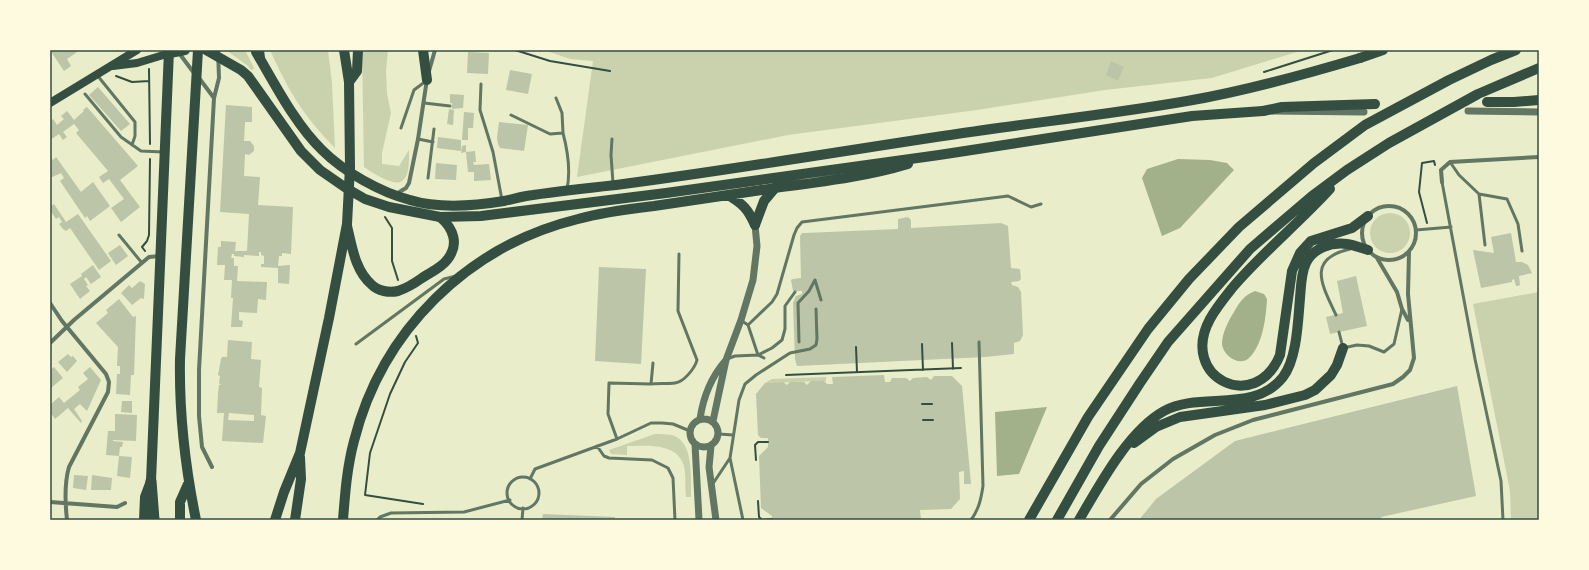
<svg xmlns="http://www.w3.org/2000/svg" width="1589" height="570" viewBox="0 0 1589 570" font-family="Overpass,sans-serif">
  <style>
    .green { fill: #cad2ad }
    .water { fill: #a3b18a }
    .building { fill: #bcc5a7; fill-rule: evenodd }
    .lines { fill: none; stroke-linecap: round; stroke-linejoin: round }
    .path { stroke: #344e41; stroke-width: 2 }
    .service { stroke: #617663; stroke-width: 3 }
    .minor { stroke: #617663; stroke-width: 4 }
    .tertiary { stroke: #617663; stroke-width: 7 }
    .secondary { stroke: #344e41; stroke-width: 8 }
    .primary { stroke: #344e41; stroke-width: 10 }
    .trunk { stroke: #344e41; stroke-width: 10 }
    .motorway { stroke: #344e41; stroke-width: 11 }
    .neatline { fill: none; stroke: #344e41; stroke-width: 1.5 }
  </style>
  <rect width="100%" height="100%" fill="#e9edc9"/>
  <!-- green -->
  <path class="green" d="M226 50H245L254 68V69L251 70 248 66Z
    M270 50H328L332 83 335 148C304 117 288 90 270 50Z
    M362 50H388L386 71 387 94 391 113 382 153V164L399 166 409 150C409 159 410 176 402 181 394 187 371 172 364 167Z
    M544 50H1303L1212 78 1105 90 977 110 788 135 577 177 593 61 570 59Z
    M1370 233a20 20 0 1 1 40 0a20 20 0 1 1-40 0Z
    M1539 292V520H1511L1510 491 1473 304Z
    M826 377V381L765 383 772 379Z
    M655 434C660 434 666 434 671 435 694 439 691 479 691 497H686C685 487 686 475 684 466 677 442 646 446 627 446V455L611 454 609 450Z"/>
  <!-- water -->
  <path class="water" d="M1178 159 1210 160 1227 163 1234 170 1180 228 1162 236 1142 178 1147 169Z
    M1255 291 1264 294 1267 299C1266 317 1263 345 1249 358 1240 367 1223 356 1222 344 1222 334 1228 321 1234 312 1239 303 1244 295 1255 291Z
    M1047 407 1019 474 997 476 995 412Z"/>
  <!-- building -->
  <path class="building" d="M50 50H80L67 59 71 66 64 71Z
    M468 52 489 53 488 74 467 73Z
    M1111 61 1124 67 1118 81 1106 75Z
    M510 70 532 74 528 94 506 90Z
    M98 87 130 124 121 131 89 95Z
    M450 94 464 95 463 108 452 109V103H450Z
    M226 105 252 107V122H245L244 141H250L254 146V151L249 155 245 154 244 176 260 177 258 205 293 207 291 254 282 253V256H279L278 266 290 265 289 284 278 283V268L261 267V264H264V256L261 255V252H259V256L244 255V257L234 256V254H232L231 258H234V266H238L237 281 267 282 266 300 258 299 257 313 239 312V320L243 321 242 327H231L233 298H231L232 280H224L225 265H217L218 247H221V241L236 242 235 251H247L249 214 220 212Z
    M87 107 138 166 120 180 140 207 121 222 111 208 124 199 109 179 103 183 99 177 108 171 76 133 79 130 74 124 63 132 67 137 63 140 59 134 50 140V121L53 119 57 125 64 119 61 116 67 111 74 120 84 111 83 110Z
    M449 109 454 110 453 125 447 124Z
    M464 112 474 113 473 128H468V140H462Z
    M499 122 528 125 524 151 500 148 498 144 497 138Z
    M438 137 461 140V151L437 148Z
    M466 145V152L475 151 476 162H473L474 165 489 164 491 180 474 181V172H468L466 152 461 153 462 146Z
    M50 156 53 160 56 157 81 192 93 182 110 206 90 221 87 216 85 218 60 181 64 178 61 173 50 178Z
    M436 163 457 165 456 180 435 179Z
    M54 204 66 222 78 214 111 261 99 270 70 228 66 231 63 229 59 224 62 222 59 217 56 219 50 210V207Z
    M908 217 911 220V228L1001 223 1008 226 1011 268 1020 269 1021 279 1019 281 1011 282 1012 285 1018 287 1021 292 1023 335 1020 341 1014 343V354L985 357 797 366 795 359 793 303 796 296 802 294V291H793L791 280 793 279 801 278 800 236 802 233H805L898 229V219Z
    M1511 233 1516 262H1522L1528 265 1532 273 1519 276 1520 285 1518 286H1516L1514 279 1512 280V282L1481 288 1473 250 1494 253 1491 237Z
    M120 245 128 256 116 265 108 253Z
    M93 265 101 277 91 284 86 277 84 279 88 285 86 286 90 291 80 299 70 284 82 276 81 274Z
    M599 267 646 269 641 364 595 361Z
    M1356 276 1367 326 1330 334 1326 317 1343 313 1337 281Z
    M140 281 145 284 144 299 141 298 132 305 121 293 129 285 132 288Z
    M119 299 133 317 136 316 134 375H131L130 395 116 394 117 374H120V366H117L118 347 96 323 108 313 106 310Z
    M228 340 252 342 251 359 261 360 259 387 262 388 261 415 266 416 263 443 222 441 224 413H217L218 393 219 385H221L219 383 220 376 218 375 221 359 222 357H227ZM229 413 254 415V421L228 420Z
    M68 354 71 357 73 356 77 361 67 372 58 362Z
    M54 367 63 378 51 388 50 370Z
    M90 367 101 380 87 411 80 404 74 409 82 421 81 423 68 408 55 419 50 412V405L59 397 64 403 80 390 78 387 88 379 83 373Z
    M884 375 885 382H890L892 378H906L910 381 913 378 927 377 931 380 934 376H952L962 386 971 484H964V471L959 472 960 499 951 509 920 510 921 520H772V516L761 508 759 456 768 447V438H761L758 435 756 394 765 383 783 382 787 385 790 382H804L807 385 811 381H824L827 384H833L832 377Z
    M1457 386 1476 496 1381 517 1382 520H1139L1156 499 1235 441Z
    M122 401H132V413L121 412Z
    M115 414 137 415 136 441 113 440V441L123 442 122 447H120L119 456 132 457 130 478 117 476 119 456 106 455 108 431H115Z
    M74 475 88 476 86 490 73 488Z
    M92 475 112 478 111 490H91Z
    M543 514 615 517V520H542Z"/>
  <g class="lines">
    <!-- path -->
    <path class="path" d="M515 50 550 61 610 71
      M149 69 150 144
      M1264 72 1333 50
      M116 76 132 82 149 81
      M385 217 392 228V261L398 280
      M1427 223 1419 192 1422 163 1434 161 1435 165
      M145 251 142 247 147 241 149 235 150 159
      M416 336 418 343 405 362 390 394 370 453 365 495 423 504
      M952 343 953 369
      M922 344 923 370
      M856 347 857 372
      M786 375 961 368
      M922 404H932
      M923 420H933
      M756 460 755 445 758 442H768
      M758 501 759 517 762 520 772 519"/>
    <!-- service -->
    <path class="service" d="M97 75 135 122V136L132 145
      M481 84 480 110 493 152 502 200
      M85 94 121 137 141 151 163 152
      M556 98 562 113 563 133
      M424 103 450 106
      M511 115 550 134 563 133C568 152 571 170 567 189
      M401 128 414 90 426 81
      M418 139 433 142
      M612 139 611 155 613 183
      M1450 162 1459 175 1479 194 1507 199 1518 224 1522 251
      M428 178 434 129
      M1442 182 1475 359 1501 481 1503 520
      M1479 194 1485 245
      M1416 230 1451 227
      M119 235 142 263
      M815 280 821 300
      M1336 315C1322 285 1306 259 1350 249
      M742 321 748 325 758 355 764 358
      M748 325 772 302 777 294 794 235 797 228 802 222 1008 196 1031 207 1041 204
      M1339 332 1343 348 1357 345 1369 346 1384 352 1394 344 1402 309
      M799 342 798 303 809 291 815 280
      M356 344 444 279 456 276
      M727 359 735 356 758 355 772 348 782 340 785 329V306L795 292
      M651 384C659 383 667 384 675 383 684 382 695 368 697 360L678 311 679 254
      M719 434 733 435
      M617 439 608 414 609 383 651 384 653 363
      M597 446 604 456 609 458 652 460 668 468 673 478 675 520
      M730 458 743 520
      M507 493a16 16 0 1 1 32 0a16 16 0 1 1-32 0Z
      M530 479 535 469 617 439 651 423H662L673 424 690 431
      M712 485 730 458 739 400 745 384 756 375 790 353 810 349 816 345 817 339 816 309
      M377 520 380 517 391 513 464 512 510 500
      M522 520 523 508
      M971 520C979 509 981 499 983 486L979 342"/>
    <!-- minor -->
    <path class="minor" d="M179 53 194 73
      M429 71 435 50
      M199 78 214 98
      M1442 182 1441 170 1450 162 1539 157
      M396 194 406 188 409 183 418 139 427 79
      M1362 233a27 27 0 1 1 54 0a27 27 0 1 1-54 0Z
      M1377 258 1397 292 1402 309 1408 320
      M50 303 62 321 106 374 109 382 108 392 69 467C64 484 65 502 67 520
      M50 343 74 320 149 257 160 256
      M212 467 202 447 199 416V370L214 98 219 78 218 50
      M50 502 117 507 125 503
      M1110 520 1141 484 1173 459 1215 435 1253 420 1393 384 1403 377 1410 370 1414 358 1408 294 1409 252"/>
    <!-- tertiary -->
    <path class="tertiary" d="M1272 111 1364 112
      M1468 111 1539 112
      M690 433a14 14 0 1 1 28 0a14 14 0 1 1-28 0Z
      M700 419C703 398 712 376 726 360
      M713 421 726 360 741 320 753 280 757 246 755 225
      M695 444 699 520
      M711 446 709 467 716 520"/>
    <!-- secondary -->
    <path class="secondary" d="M113 66 137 63 170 53
      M50 103 137 50"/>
    <!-- primary -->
    <path class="primary" d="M206 50 241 70 248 76 301 151 320 170 346 188 365 199 389 207 440 217 481 216 666 193 939 155 1192 116 1263 111
      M256 52C275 84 295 124 322 150 344 172 380 192 410 200 439 209 474 206 504 201 514 199 523 196 533 195 561 191 588 188 616 185 732 170 848 150 963 133 1038 122 1113 114 1187 101 1246 91 1303 75 1360 58
      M170 53 185 50
      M755 225 764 201 775 188C820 182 865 177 908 164
      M144 520 145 497 151 481 169 50"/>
    <!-- trunk -->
    <path class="trunk" d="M259 50 260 58
      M423 50 427 80
      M1360 58 1383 50
      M349 82 357 71 358 50
      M1487 102H1514L1539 100
      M1263 111 1282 107 1375 104
      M1330 189C1299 223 1263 252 1233 287 1225 297 1216 308 1210 319 1178 378 1256 415 1280 355L1292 271 1300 253 1311 241 1352 228 1368 216
      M728 195C743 204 748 209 755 225
      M347 226C352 246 355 271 372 285 378 291 389 293 398 291 407 288 415 283 422 278 431 272 441 268 447 260 460 244 453 228 440 217
      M1134 443 1156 427 1180 417 1265 405 1305 395 1315 390 1331 375 1337 365 1343 348
      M180 520V502L188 484
      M196 520C185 466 179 414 180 359L198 50
      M275 520 284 492 300 453 329 318 347 224 350 167 349 82 344 50
      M295 520 301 479 300 457
      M343 520C345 494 347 467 354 441 382 330 468 246 578 219 603 212 629 209 654 206 694 200 735 194 775 188
      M1029 520 1088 417 1148 329 1189 279 1239 227 1314 163 1365 125 1449 80 1491 60 1516 50
      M1057 520 1099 446 1140 383 1168 342 1250 249 1312 196 1347 170 1389 143 1478 94 1539 68
      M1079 520C1099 486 1128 431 1164 411 1201 391 1254 414 1283 377 1297 359 1298 321 1300 298 1301 287 1301 273 1306 263 1313 248 1331 242 1347 244 1354 245 1361 248 1368 250"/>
    <!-- motorway -->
    <path class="motorway" d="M151 481 154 520"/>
  </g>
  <!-- border -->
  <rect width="1589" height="570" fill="none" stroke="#fefae0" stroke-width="102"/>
  <rect x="51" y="51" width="1487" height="468" class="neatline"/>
</svg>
